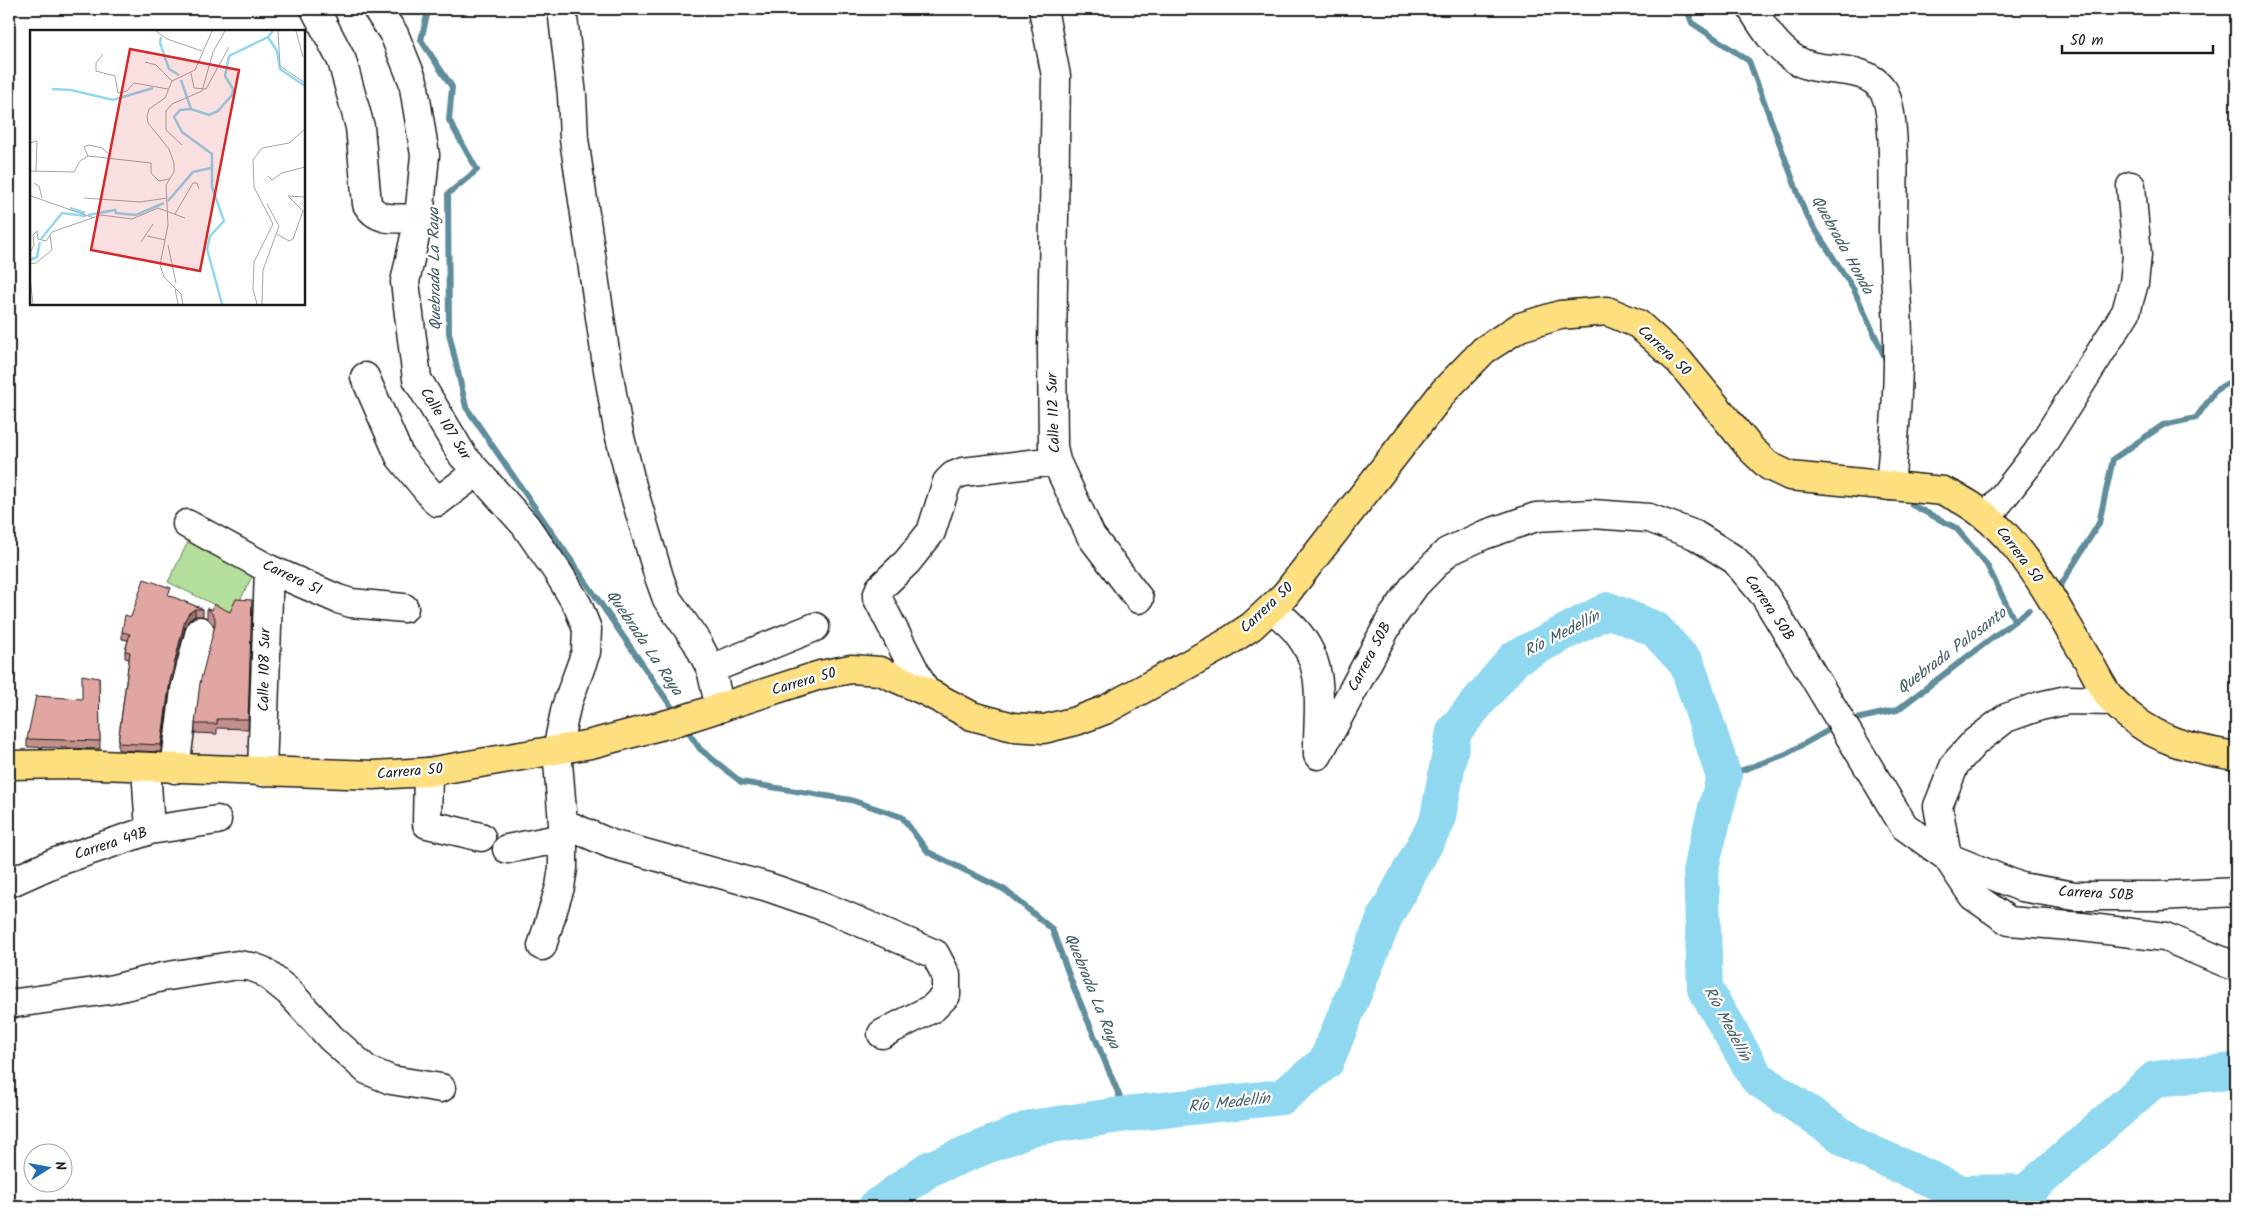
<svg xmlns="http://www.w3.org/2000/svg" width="2245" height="1216" viewBox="0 0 2245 1216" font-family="Kalam,sans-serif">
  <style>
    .built { fill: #f6e4e3 }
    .green { fill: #b3de9c; stroke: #687d5c }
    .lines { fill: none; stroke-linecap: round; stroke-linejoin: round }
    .stream { stroke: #618d9b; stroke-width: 6 }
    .river { stroke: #8fd8f0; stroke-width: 36 }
    .minor-casing { stroke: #1c1c1c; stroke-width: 31 }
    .major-casing { stroke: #1c1c1c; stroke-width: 31 }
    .minor { stroke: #fff; stroke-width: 28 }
    .major { stroke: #fedf80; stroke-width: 28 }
    .wall { fill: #c28f8a; stroke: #1c1c1c }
    .shaded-wall { fill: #9e7471; stroke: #1c1c1c }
    .building { fill: #e1a6a1; stroke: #1c1c1c }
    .labels { text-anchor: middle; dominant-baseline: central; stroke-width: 4.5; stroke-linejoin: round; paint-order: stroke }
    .street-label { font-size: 15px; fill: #1c1c1c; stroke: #fff }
    .water-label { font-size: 16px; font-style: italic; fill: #445e66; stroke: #fff }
    .inset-river { fill: none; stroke: #8fd8f0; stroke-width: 2.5 }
    .inset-road { fill: none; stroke: #a4a4a4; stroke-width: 1 }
    .view { fill: #d62828; fill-opacity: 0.15; stroke: #d62828; stroke-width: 2.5 }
    .inset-edge { fill: none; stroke: #1c1c1c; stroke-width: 2.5 }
  </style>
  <rect width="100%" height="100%" fill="#fff"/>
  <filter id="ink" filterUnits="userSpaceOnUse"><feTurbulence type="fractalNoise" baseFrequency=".02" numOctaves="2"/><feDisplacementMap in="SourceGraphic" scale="10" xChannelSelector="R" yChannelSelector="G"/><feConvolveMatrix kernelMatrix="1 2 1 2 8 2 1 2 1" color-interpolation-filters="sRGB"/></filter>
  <g filter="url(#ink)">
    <!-- built -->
    <path class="built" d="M214 614 230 622 259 623 255 755 183 754 190 683Z"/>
    <!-- green -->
    <path class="green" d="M191 536 256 569 233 614 168 582Z"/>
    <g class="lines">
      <!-- stream -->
      <path class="stream" d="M427 9 428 11 421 40 452 87 449 120 477 170 448 194 449 333 466 407 677 715
        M1687 9 1692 23 1749 61 1806 215 1854 290 1887 362
        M1912 505 1956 528 1987 565 2014 620
        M2058 590 2099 523 2113 459 2163 425 2196 418 2216 390 2236 378
        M1847 721 1897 710 2029 610
        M684 726 700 749 741 782 851 800 902 817 928 852 1005 890 1052 929 1072 983 1127 1114
        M1724 777 1786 754 1836 726"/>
      <!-- river -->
      <path class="river" d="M876 1207 929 1169 1031 1128 1127 1114 1282 1097 1326 1062 1386 915 1437 822 1454 731 1515 658 1608 610 1655 629 1687 664 1724 777 1701 867 1705 989 1757 1078 1860 1148 1962 1193 2026 1192 2155 1079 2236 1071"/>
      <defs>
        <path id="minor" d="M315 9 342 61 360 127 367 204C378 223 398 218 419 218
          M377 9 394 34 413 81 425 155 419 218 405 282 417 379 463 456 525 525 559 574 578 606 587 629 586 652 566 707 557 750 563 823V868L560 887 542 946
          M562 9 572 95 574 139 606 358 618 429 632 486 659 577 667 599 697 642 711 669 720 708
          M1752 9C1764 28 1776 48 1796 60 1822 76 1863 61 1883 90 1897 110 1893 201 1893 229 1894 272 1899 315 1898 358 1898 401 1894 443 1890 486
          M365 377 400 457 437 502 477 472
          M1056 461 1091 536 1139 599
          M1988 516 2037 453 2126 312 2134 283 2137 255 2131 186
          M187 524 269 569 338 599 351 603 404 608
          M1272 608C1280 616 1290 623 1297 632 1328 669 1317 709 1318 753
          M711 669 815 627
          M925 691 877 597 880 588 907 562 931 532 947 482 953 476 963 472 1056 461 1053 446 1052 350 1056 76 1043 9
          M2113 701 2067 700 2040 706 2006 718 1975 742 1955 764 1938 806 1947 857 1973 896 2009 921 2082 927 2165 937 2236 967
          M1318 755 1391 619 1415 585 1447 552 1484 535 1536 517 1592 514 1649 518 1695 535 1735 560 1765 596 1904 826 1947 857 2021 887 2075 896H2159L2236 892
          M146 768 150 830
          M175 769 185 690 200 631
          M262 772 269 569
          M428 772 427 824 481 837
          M563 823 611 844 768 887 820 905 935 954 946 975V995L933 1008 882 1034
          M507 849 563 838
          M9 883 56 862 150 830 217 820
          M9 1004 109 990 162 977 238 965 252 967 263 971 289 992 331 1038 367 1070 391 1080 441 1088"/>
        <path id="major" d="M9 765 73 764 374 775 428 772 591 744 675 722 820 675 851 669 880 671 925 691 972 716 1013 727 1044 729 1076 721 1105 710 1225 644 1252 626 1285 595 1445 390 1484 350 1520 327 1560 315 1607 311 1638 324 1679 361 1751 449 1769 466 1790 476 1943 491C2014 519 2048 595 2086 657 2095 671 2102 690 2114 702 2151 740 2187 748 2236 756"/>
      </defs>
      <!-- minor casing -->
      <use href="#minor" class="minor-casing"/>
      <!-- major casing -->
      <use href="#major" class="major-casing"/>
      <!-- minor -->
      <use href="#minor" class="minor"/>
      <!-- major -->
      <use href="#major" class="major"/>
    </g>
    <!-- wall -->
    <path class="wall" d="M171 595 170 596 203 609V616H195L189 620 185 627 170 688 161 752 118 750V743L129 659 125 658V651L128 640 122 639V632L131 617Z
      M252 600 248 729 217 728V734L195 733V724L215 626 207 618V608L212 610 230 612Z
      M99 678 100 749 27 747V739L82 699Z"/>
    <!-- shaded-wall -->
    <path class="shaded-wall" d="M195 609V616L189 620 185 627 170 688 161 752V745L170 681 185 620 189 613Z"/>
    <!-- building -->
    <path class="building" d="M144 579 171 588 168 595 203 609H195L189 613 185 620 170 681 161 745 118 743 130 652 125 651 130 634 122 632 125 615 131 617Z
      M236 599 252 600 248 719H217V724H195L200 683 215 625V617L207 608 212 610 214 604 230 612Z
      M82 675 99 678 100 741 27 739 36 696 82 699Z"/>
  </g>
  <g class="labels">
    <!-- street labels -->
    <g class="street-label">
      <text transform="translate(1664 351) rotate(43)">Carrera 50</text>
      <text transform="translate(1054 413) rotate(-92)">Calle 112 Sur</text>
      <text transform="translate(445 424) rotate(58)">Calle 107 Sur</text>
      <text transform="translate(2019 555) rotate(53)">Carrera 50</text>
      <text transform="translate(292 578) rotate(25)">Carrera 51</text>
      <text transform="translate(1267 608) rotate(-43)">Carrera 50</text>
      <text transform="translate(1769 608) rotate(56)">Carrera 50B</text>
      <text transform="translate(1370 657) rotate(-62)">Carrera 50B</text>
      <text transform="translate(265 670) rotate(-89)">Calle 108 Sur</text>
      <text transform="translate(804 682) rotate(-16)">Carrera 50</text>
      <text transform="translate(410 772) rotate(-5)">Carrera 50</text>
      <text transform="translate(111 844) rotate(-18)">Carrera 49B</text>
      <text transform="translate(2096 894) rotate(3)">Carrera 50B</text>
    </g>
    <!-- water labels -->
    <g class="water-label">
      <text transform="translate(1842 245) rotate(61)">Quebrada Honda</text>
      <text transform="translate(435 269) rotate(-91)">Quebrada La Raya</text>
      <text transform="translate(1562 634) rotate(-27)">Río Medellín</text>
      <text transform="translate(644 643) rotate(56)">Quebrada La Raya</text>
      <text transform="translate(1952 651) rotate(-37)">Quebrada Palosanto</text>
      <text transform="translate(1092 991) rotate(68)">Quebrada La Raya</text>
      <text transform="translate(1727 1024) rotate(62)">Río Medellín</text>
      <text transform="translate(1229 1103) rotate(-6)">Río Medellín</text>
    </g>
  </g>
  <!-- overview -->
  <g transform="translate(30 30)">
    <rect width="275" height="275" fill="#fff"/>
    <path class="inset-river" d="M131 7 130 13 139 39 149 45M238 7 247 21 250 39 275 56M151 50 161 79M22 59 41 60 83 70 123 58M138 171 163 142 181 138M40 178 55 183M58 185 85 180 86 183 106 185 134 173M11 209 32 183 56 186M0 230 7 227 10 212M192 274 177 219 180 206 194 191 182 157V124L152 102 144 87 150 80 161 79 179 85 188 81 202 65 203 59 195 46 199 26 238 7 243 1"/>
    <path class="inset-road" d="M126 1 137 9 172 21M248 1 250 36 275 53M266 1 273 27M73 24 66 33V41L85 46 88 63 97 61 104 53 138 59M115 32 126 35 142 51M161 43 164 58 176 59 199 17M0 113 7 111 6 141M152 115 136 100V81L142 74 172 61 183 22 195 1M58 126 121 133V143L129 151 139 149M58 126 54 117 59 115 72 118 81 126M0 141 44 142 50 131 58 126M238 146 242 150 252 143 275 137M4 153 9 156 12 168M1 166 64 188M54 168 110 172 137 168M145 184 163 153H167L169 159M7 201 8 209 16 211 22 202 71 185 102 189 128 178 155 188M247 204 259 211 263 209 273 181 258 166 275 167M117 206 135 210M111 212 123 194M138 215 146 253M0 223 4 215 3 205 7 201M0 234 6 233 22 220 20 205M0 247 3 274M145 259 148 274M153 274 151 264 134 247 130 235 138 195 136 155 144 142V133L139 119 118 93 117 86 119 79 135 68 142 51 165 40 182 1M227 274 223 259 224 232 243 194 224 157 223 130 232 118 259 113 275 99M232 274 233 240 249 196 237 174"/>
    <path class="view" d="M100 19 209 40 170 241 61 220Z"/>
    <rect width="275" height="275" class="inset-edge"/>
  </g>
  <!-- margin -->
  <rect width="2245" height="1216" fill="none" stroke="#fff" stroke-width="30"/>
  <rect x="15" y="15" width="2215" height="1186" fill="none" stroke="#1c1c1c" stroke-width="2" filter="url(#ink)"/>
  <!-- north arrow -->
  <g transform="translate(48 1168) rotate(79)"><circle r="24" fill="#ffffff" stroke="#a4a4a4"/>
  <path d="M0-4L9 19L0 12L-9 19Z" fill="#1f6fb2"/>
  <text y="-8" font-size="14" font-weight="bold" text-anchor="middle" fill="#1c1c1c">N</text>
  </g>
  <!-- scale -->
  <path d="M2062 45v8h151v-8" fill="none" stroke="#1c1c1c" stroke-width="2.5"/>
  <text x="2070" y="45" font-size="15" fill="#1c1c1c" stroke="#ffffff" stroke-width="4" paint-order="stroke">50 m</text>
</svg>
